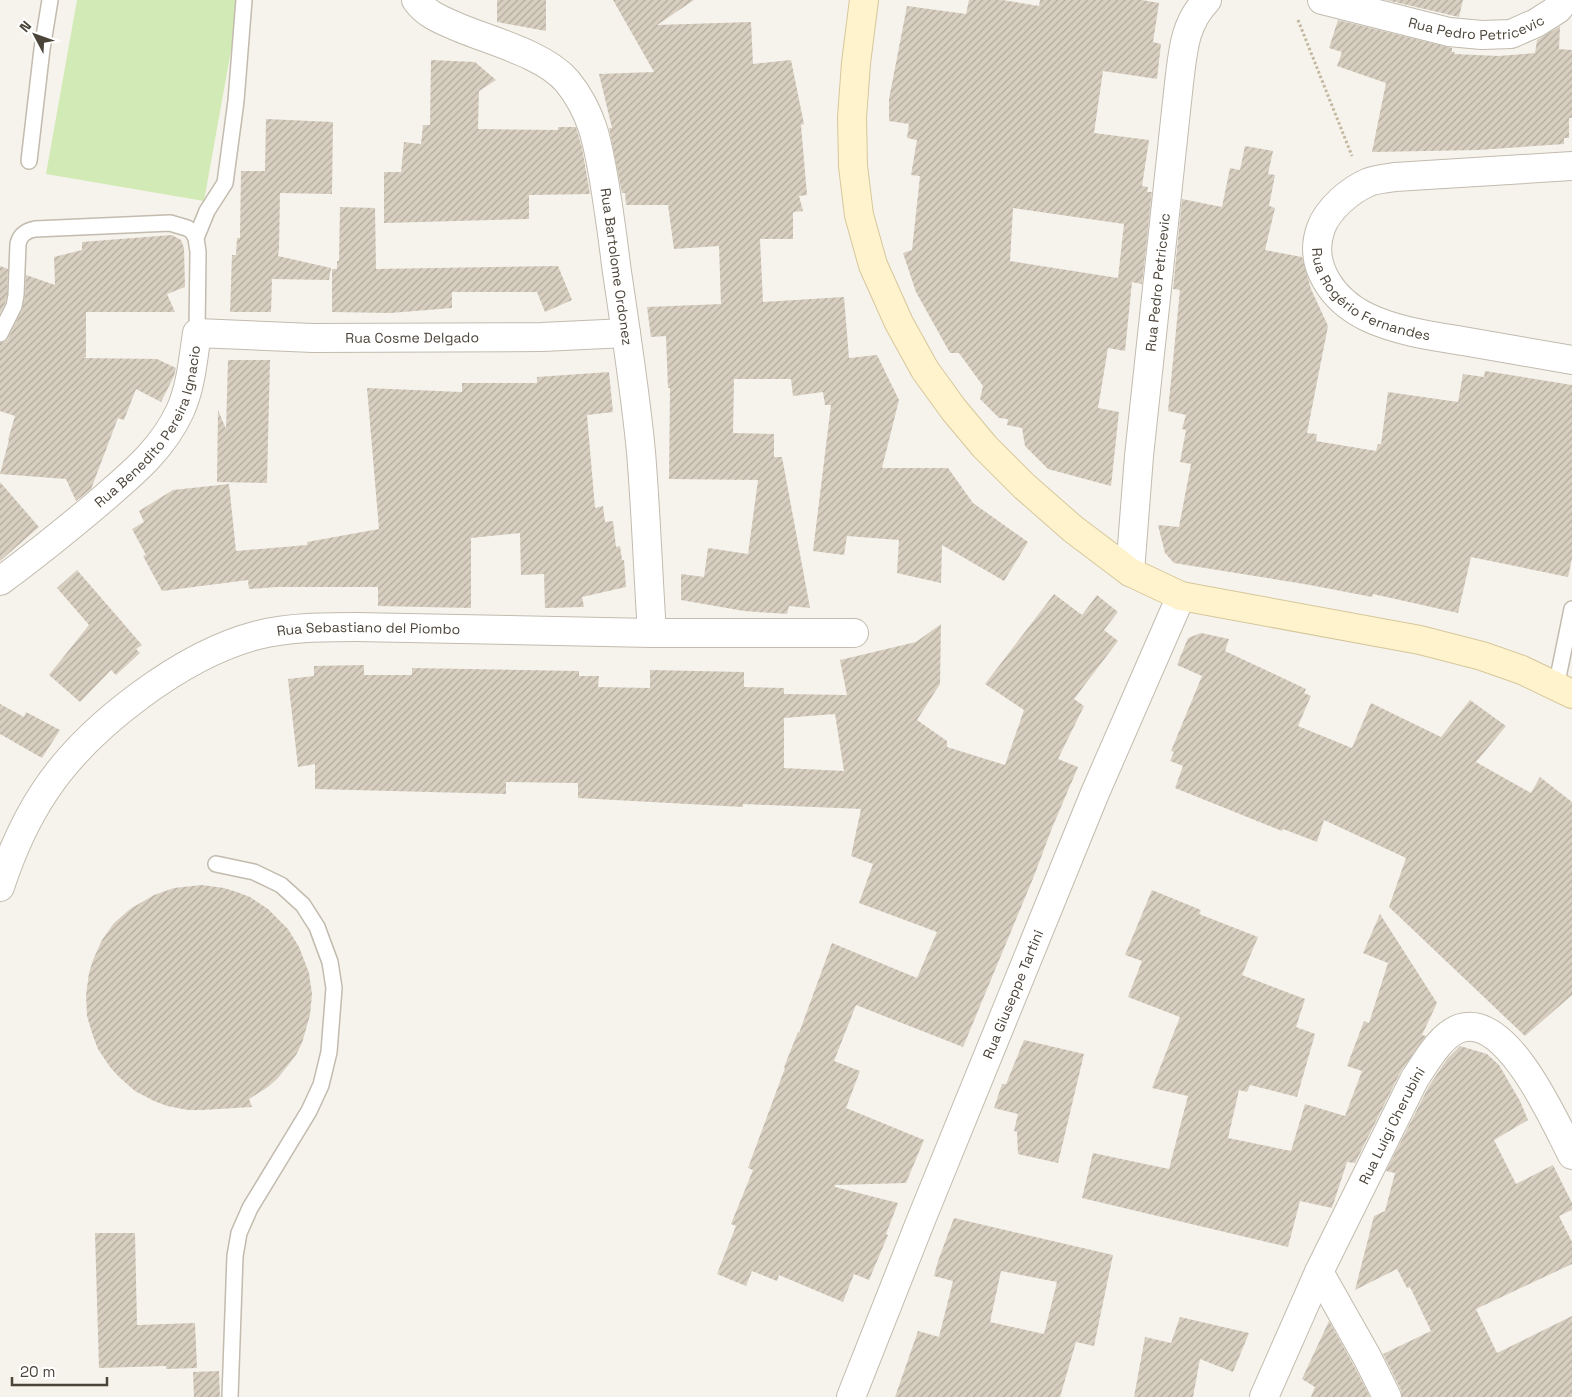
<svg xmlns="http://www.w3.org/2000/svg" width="1572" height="1397" viewBox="0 0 1572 1397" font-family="'Space Grotesk',sans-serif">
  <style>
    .grass { fill: #d2eab5 }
    .building { fill: url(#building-hatch); fill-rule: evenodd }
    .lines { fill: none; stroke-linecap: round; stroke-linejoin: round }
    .lane-casing { stroke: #c2bbae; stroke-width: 18 }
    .street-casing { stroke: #c2bbae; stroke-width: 30 }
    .secondary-casing { stroke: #d6c79b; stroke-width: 30 }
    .path { stroke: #c4b79f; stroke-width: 3; stroke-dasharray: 2.5 2.5; stroke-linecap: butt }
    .lane { stroke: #fff; stroke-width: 15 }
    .street { stroke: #fff; stroke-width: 28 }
    .secondary { stroke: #fff3cd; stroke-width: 28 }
    .labels { text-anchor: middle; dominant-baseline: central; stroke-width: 5; stroke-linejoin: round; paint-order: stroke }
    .street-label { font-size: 14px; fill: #4b4439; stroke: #fff }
  </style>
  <defs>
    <pattern id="building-hatch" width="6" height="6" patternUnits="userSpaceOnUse" patternTransform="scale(1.25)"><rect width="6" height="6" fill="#d8cfc1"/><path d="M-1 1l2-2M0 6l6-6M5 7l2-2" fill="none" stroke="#b1aa9e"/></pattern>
  </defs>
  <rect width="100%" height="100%" fill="#f6f3ec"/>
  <!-- grass -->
  <path class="grass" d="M77 0H240L204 201 46 174Z"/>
  <!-- building -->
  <path class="building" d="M497 0H546V31L497 22Z
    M613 0H694L657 25 751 22 753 64 791 60 804 124 801 125 807 195 799 196 803 211 793 212V239H760L763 302 844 297 849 358 877 355 899 400 882 468H948L973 503 1028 542 1004 581 942 545 941 583 897 573 899 540 847 536 844 555 813 551 831 405H825L823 392 793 396 791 379H734L733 433 774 434V457H782L810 608 789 606 787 614 744 611 681 600V574L704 577 708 548 748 554 758 480 669 479 670 388H668L666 336 651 337 647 307 721 304 719 246 674 249 668 205H626L625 193H622L609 128H612L599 74 654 72Z
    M969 0H1002L1039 6 1040 0H1142L1159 3 1153 42 1161 44 1157 79 1103 71 1094 133 1149 140 1142 186 1148 187 1147 192H1152L1142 284 1132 282 1125 351 1108 348 1098 408 1119 412 1111 486 1048 469 1025 446 1022 428 1007 425 1008 419 999 418 980 399 983 386 959 353H950L916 292 903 253 912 250 920 176 911 175 917 140 907 138 909 124 889 121V99L907 6 966 14ZM1013 208 1124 224 1118 278 1010 261Z
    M1386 0H1463L1459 17Z
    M1338 20 1452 48V52H1455L1454 54 1499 56 1535 53 1537 40 1560 26 1559 49 1572 50V118H1569V138H1564V144L1478 150 1372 152 1386 83 1337 66 1342 52 1329 48Z
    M431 60 475 62 496 80 479 91 478 129 558 130V127H576L582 148 590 194 529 195V219L384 223V172H401L404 142 421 144 423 125H430Z
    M266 119 333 122 332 194 280 193 279 249 278 256 331 268 329 280 272 279 271 312H230L232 255H236L237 238H240L241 171H265Z
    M1245 146 1273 151 1268 174 1275 175 1269 206 1275 208 1265 250 1302 257 1311 289 1328 326 1307 433 1317 434 1316 441 1376 451 1378 444H1381L1388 392 1458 402 1463 374 1484 377 1485 371 1572 385V558L1568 577 1471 557 1458 613 1373 594 1372 597 1310 585 1174 563 1165 553 1158 525 1179 527 1191 464 1180 462 1186 430 1182 429 1186 415 1168 411 1180 290 1173 289 1182 199 1222 207 1230 168 1240 170Z
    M340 207 375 208 376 269 558 266 572 300 545 312 537 292H452V308L390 313 332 312V269H337V261H339Z
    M172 235 181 240 184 248 185 287 167 294 175 312H86V357L83 358 157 359 176 368 174 376 161 402 136 389 124 420 118 418 91 489 76 501 66 479 0 474 9 440H8L15 416 0 411V343L5 342 8 339 22 310 25 296 26 275 55 285 54 257 82 250V242Z
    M0 266 8 269 7 294 5 303 0 313Z
    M228 360H270L267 483 217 482 218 410 226 429Z
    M609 372 613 412 587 415 595 508 603 506 605 522 613 521 616 547 620 546 622 560H624L626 587 582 597 584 607 545 608 544 574 521 575 520 533 471 538V608L378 606V587H277L249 589 248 580 162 591 143 556 146 555 132 529 144 522 139 511 173 490 229 484 236 551 307 545V542L379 529 367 388 462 392V383H537V377Z
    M0 482 39 527 0 561Z
    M77 570 142 645 136 649 140 653 116 675 111 670 80 702 49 675 89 625 57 588Z
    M1054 594 1082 615 1097 595 1118 612 1104 630 1118 641 1074 699 1084 706 1058 759 1078 767 1052 828 1034 876 963 1047 856 1005 834 1061 860 1071 846 1108 924 1140 906 1183 835 1185V1187L898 1203 886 1234 888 1235 869 1280 854 1274 843 1302 779 1275 777 1281 752 1271 746 1286 717 1274 736 1226 731 1224 753 1170 748 1168 785 1068 784 1067 798 1032 799 1033 832 943 917 978 937 932 859 903 873 864 851 856 861 809 743 804V807L578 798V783L506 782V794L315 789V764L298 767 288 679 314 676V666L364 665V675H412V668L579 671V676H599L598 687 650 688V670L744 672V687L784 688V694L847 695 840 660 916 642 941 624 940 684 917 720 947 741V747L1005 765 1024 710 985 684ZM835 714 844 771 784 768V718Z
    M1201 633 1229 639 1225 651 1306 689 1304 693 1311 696 1298 726 1352 748 1371 703 1441 737 1470 700 1506 726 1476 762 1531 793 1540 777 1572 802V995L1525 1036 1389 907 1406 858 1324 820 1317 842 1283 829 1282 831 1175 788 1183 766 1170 761 1174 752 1171 751 1202 676 1177 665 1188 638Z
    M0 704 24 717 26 712 60 730 42 758 0 734Z
    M202 885 224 888 237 892 250 897 268 909 288 929 299 947 309 973 312 994 310 1015 302 1043 296 1055 278 1078 268 1087 249 1099 252 1107 202 1110H188L167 1106 154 1101 135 1091 119 1077 110 1067 98 1049 93 1036 87 1016 86 995 89 973 93 960 102 940 114 923 130 909 154 895 174 888Z
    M1152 890 1201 910 1199 914 1258 937 1242 975 1305 999 1296 1027 1315 1034 1297 1097 1250 1085 1247 1092 1239 1090 1228 1138 1291 1151 1305 1104 1345 1116 1362 1071 1347 1066 1364 1021 1369 1023 1388 963 1363 953 1380 914 1437 1003 1422 1035 1426 1036 1401 1071 1355 1163 1347 1162 1332 1208 1300 1201 1288 1247 1082 1198 1093 1153 1169 1169 1188 1096 1152 1088 1180 1017 1128 997 1142 961 1125 955Z
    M1024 1040 1084 1054 1058 1163 1018 1154 1017 1132 1014 1131 1018 1114 994 1108 1002 1084H1006Z
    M1460 1046 1487 1054 1499 1065 1520 1101 1528 1120 1494 1140 1516 1184 1553 1165 1572 1203V1210L1559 1216 1572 1242V1264L1476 1309 1497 1353 1572 1316V1397H1402L1401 1390 1383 1354 1431 1331 1410 1287 1407 1288 1397 1269 1355 1290 1374 1216 1385 1211 1395 1173 1386 1171 1429 1086 1447 1059Z
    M954 1218 1113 1255 1094 1346 1076 1342 1060 1397H895L918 1331 939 1337 953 1281 934 1276 938 1261ZM1001 1271 1057 1282 1044 1334 990 1322Z
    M95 1233H135L137 1325 195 1323 197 1368 166 1369V1366L99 1368Z
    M1180 1317 1249 1333 1233 1372 1200 1359 1193 1397H1134L1145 1337 1171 1343Z
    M1329 1321 1353 1364 1370 1397H1311L1315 1387 1302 1379Z
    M219 1371 220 1397H194L193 1372Z"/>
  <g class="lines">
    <defs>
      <path id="lane" d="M29 161 42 49 50 0
        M196 238 207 211 225 183 236 101 244 0
        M0 334 14 306 16 295 18 244C20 235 25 231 35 229L170 223 187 228 192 231 196 238 198 252 197 333
        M1556 687 1572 609
        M216 864 254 872 281 885 303 905 317 927 330 962 334 988 329 1052 321 1085 309 1111 250 1208 239 1233 235 1256 230 1397"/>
      <g id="street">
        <path id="s1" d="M416 0C425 13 439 19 453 25 486 40 543 53 567 81 594 114 598 146 605 186 609 212 613 239 616 265 625 327 635 389 641 452 646 512 648 573 652 633"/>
        <path id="s2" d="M1322 0 1449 32 1482 35 1511 34 1536 23 1558 9 1565 0"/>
        <path id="s3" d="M1572 166 1395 177C1387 178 1377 179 1369 182 1350 190 1328 209 1321 228 1307 266 1334 301 1367 317 1396 331 1432 336 1463 341 1499 347 1536 354 1572 360"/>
        <path id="s4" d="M1130 572 1139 456 1179 83C1183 51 1184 24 1207 0"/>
        <path id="s5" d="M0 581C33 557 65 531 96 505 129 476 161 452 180 411 191 387 193 359 197 333L313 338 542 337 626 333"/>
        <path id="s6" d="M0 887C11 853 25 821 45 791 88 726 183 654 258 635 290 627 324 627 356 627L652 633H854"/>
        <path d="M1319 1272 1367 1357 1387 1397"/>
        <path id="s7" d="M851 1397 921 1220 1095 793 1181 596"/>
        <path id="s8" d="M1264 1397 1319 1272 1415 1078C1426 1062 1441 1034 1461 1028 1508 1014 1555 1122 1572 1155"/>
      </g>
      <path id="secondary" d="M864 0 856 63 852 117 853 166 859 215 873 265 899 323 925 370 954 410 985 447 1024 486 1073 529 1130 572 1181 596 1420 640 1482 656 1522 670 1572 694"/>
    </defs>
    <!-- lane casing -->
    <use href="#lane" class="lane-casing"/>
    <!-- street casing -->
    <use href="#street" class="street-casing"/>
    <!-- secondary casing -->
    <use href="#secondary" class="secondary-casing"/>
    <!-- path -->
    <path class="path" d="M1298 20 1352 156"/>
    <!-- lane -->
    <use href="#lane" class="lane"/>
    <!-- street -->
    <use href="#street" class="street"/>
    <!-- secondary -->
    <use href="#secondary" class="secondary"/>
  </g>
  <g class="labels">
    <!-- street labels -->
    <g class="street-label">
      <text stroke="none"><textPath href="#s2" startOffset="159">Rua Pedro Petricevic</textPath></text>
      <text stroke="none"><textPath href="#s1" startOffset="368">Rua Bartolome Ordonez</textPath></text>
      <text stroke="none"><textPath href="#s4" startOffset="291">Rua Pedro Petricevic</textPath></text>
      <text stroke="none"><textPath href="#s3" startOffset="370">Rua Rogério Fernandes</textPath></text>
      <text stroke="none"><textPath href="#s5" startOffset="545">Rua Cosme Delgado</textPath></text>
      <text stroke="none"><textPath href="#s5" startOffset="220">Rua Benedito Pereira Ignacio</textPath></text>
      <text stroke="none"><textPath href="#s6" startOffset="486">Rua Sebastiano del Piombo</textPath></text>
      <text stroke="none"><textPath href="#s7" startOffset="434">Rua Giuseppe Tartini</textPath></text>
      <text stroke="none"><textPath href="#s8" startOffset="300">Rua Luigi Cherubini</textPath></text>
    </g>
  </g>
  <!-- north arrow -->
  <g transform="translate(35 35) rotate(311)" stroke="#ffffff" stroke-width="4" paint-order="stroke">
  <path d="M0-4L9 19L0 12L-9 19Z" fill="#4b4439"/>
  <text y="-8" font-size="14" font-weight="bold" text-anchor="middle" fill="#4b4439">N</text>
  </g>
  <!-- scale -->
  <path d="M12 1377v8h95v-8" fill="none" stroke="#4b4439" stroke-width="2.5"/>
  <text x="20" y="1377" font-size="15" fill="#4b4439" stroke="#ffffff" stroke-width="4" paint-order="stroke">20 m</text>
</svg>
